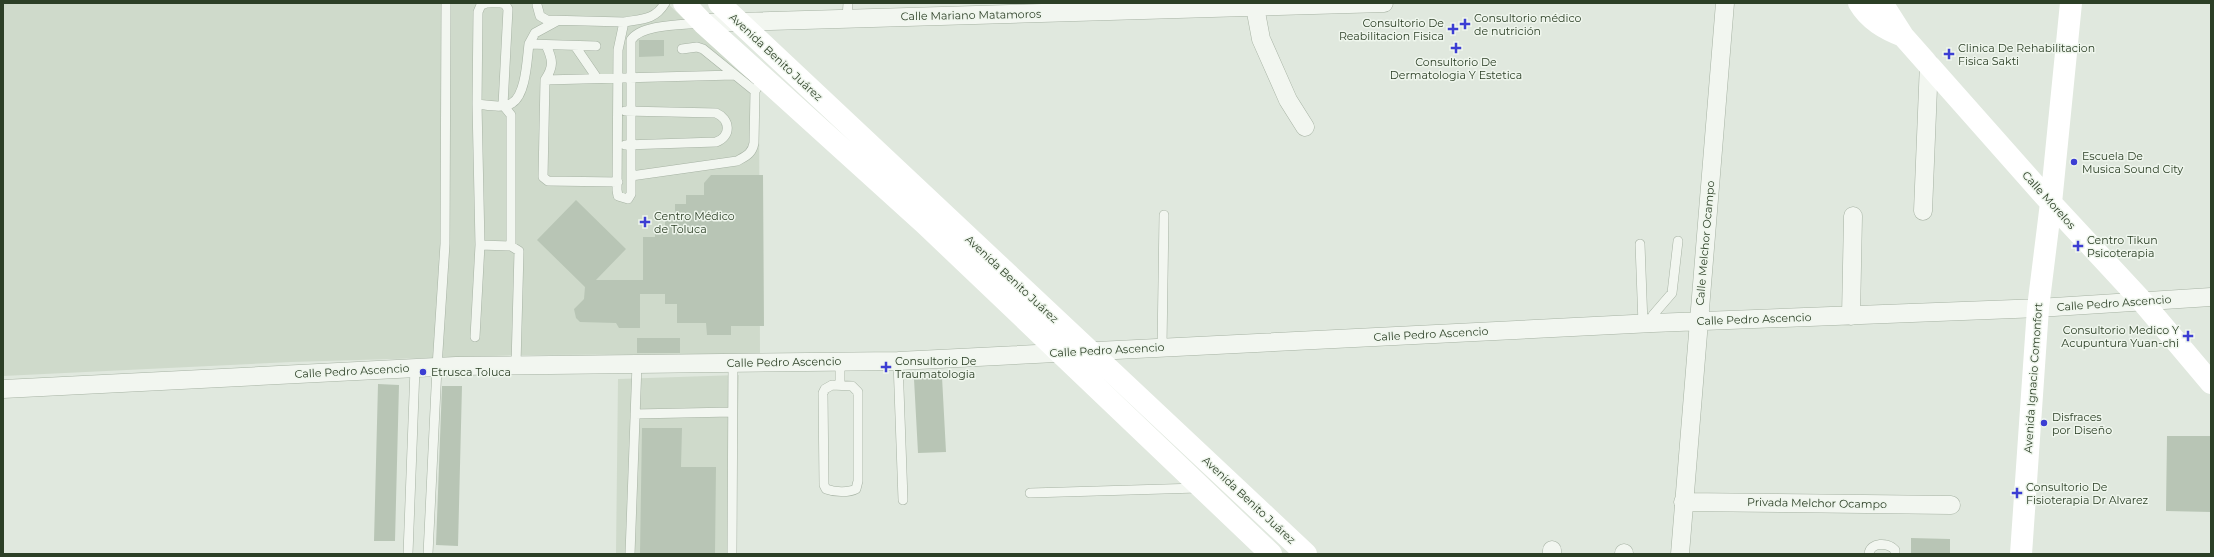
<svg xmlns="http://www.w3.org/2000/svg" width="2214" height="557" viewBox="0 0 2214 557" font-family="Montserrat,sans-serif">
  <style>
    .built { fill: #cfdacb }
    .building { fill: #b8c5b5 }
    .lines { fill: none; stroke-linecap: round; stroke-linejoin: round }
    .service-casing { stroke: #a6b2a3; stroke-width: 10 }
    .minor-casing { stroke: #a6b2a3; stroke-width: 19 }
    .service { stroke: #f2f6f0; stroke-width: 9 }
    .minor { stroke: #f2f6f0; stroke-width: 18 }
    .secondary { stroke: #fff; stroke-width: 22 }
    .poi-dot { fill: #3c3ed3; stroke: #eff6ed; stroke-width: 1.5 }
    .labels { text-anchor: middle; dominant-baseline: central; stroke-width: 3; stroke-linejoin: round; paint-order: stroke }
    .street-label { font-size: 11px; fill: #2c3f26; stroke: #eff6ed }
    .poi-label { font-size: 11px; fill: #2c3f26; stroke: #eff6ed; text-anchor: start }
  </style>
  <rect width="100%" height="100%" fill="#e0e8de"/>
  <!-- built -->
  <path class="built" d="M3 3H667L759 90 760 354 528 355 291 362 3 376Z
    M739 375 734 554H616L618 379Z"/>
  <!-- building -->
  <path class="building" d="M664 40V56L639 57V40Z
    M711 175H763L764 326H731V335H707L706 323H677V304H665V294H640V328H619L616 323 580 322 576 318 574 309 584 299 585 287 537 240 576 200 626 249 596 280H643V237H655V227H665V216H675V204H686V195H704V183Z
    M637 338H680V353H637Z
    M942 377 946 452 918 453 914 379Z
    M378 384 399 385 395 541H374Z
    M442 386H462L458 546 436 545Z
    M642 428H682L681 467H716L715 554H640Z
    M2167 436H2211V512L2166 511Z
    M1911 538 1950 539V554H1911Z"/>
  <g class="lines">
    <defs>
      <path id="service" d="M665 3C655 20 642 19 624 22L618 50 617 190 618 196 628 199 631 194V40C641 24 683 25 701 23
        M537 5 540 16 547 20 624 22
        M847 18 848 3
        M529 44 535 33 557 21
        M546 45C553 60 554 66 545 80L543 177 548 181 618 182
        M575 46 597 78
        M682 49 697 47 703 49 755 91
        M545 80 734 75
        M477 104C487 105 503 109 512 103 526 95 527 59 529 44L596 46
        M625 145 716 142C732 136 730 119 716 113L625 111
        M631 176 737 161C746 156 752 154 754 143L755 91 764 77
        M1640 244 1643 324
        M511 246 519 251 516 365
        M1653 323V315L1672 293 1678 241
        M475 337 480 245 477 104 478 12 481 5C488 2 498 2 505 4L508 9 503 105 511 115V246L480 245
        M1162 347 1164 215
        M898 361 903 500
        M840 362V385
        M832 385 852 386 858 392V481L856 489C848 493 834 492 826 489L824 485 823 393 825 389Z
        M635 414 732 412
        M1030 493 1198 488
        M408 554 415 368
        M428 554 437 367 445 244 446 3
        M630 554 637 364
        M732 554 733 363
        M1869 554C1870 542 1888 542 1895 550V554"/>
      <path id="minor" d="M1255 7 1261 39 1288 100 1305 127
        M703 23 1384 3
        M1923 211 1929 63
        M1851 316 1853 216
        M3 389 456 366 898 361 1653 323 2038 308 2211 297
        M1683 502 1951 505
        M1552 554V550
        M1624 554V553
        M1680 554 1725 3"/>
    </defs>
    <!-- service casing -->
    <use href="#service" class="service-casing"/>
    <!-- minor casing -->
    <use href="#minor" class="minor-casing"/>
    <!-- service -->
    <use href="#service" class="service"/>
    <!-- minor -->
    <use href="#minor" class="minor"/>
    <!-- secondary -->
    <path class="secondary" d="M684 3 703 23 924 223 1271 554
      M719 3 1306 554
      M1859 3C1869 20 1885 29 1903 36
      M1882 3 1903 36 2051 203 2141 300 2211 383
      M2021 554 2038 308 2051 203 2071 3"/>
  </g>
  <!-- markers -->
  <g class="poi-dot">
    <path d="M1463 18h4v4h4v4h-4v4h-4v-4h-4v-4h4z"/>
    <path d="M1451 23h4v4h4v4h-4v4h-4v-4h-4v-4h4z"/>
    <path d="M1454 42h4v4h4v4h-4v4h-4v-4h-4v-4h4z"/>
    <path d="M1947 48h4v4h4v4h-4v4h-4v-4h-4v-4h4z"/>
    <circle cx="2074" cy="162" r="4"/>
    <path d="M643 216h4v4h4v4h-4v4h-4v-4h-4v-4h4z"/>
    <path d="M2076 240h4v4h4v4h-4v4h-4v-4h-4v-4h4z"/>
    <path d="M2186 330h4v4h4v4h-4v4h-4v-4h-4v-4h4z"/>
    <path d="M884 361h4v4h4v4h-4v4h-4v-4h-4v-4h4z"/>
    <circle cx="423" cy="372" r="4"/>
    <circle cx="2044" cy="423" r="4"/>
    <path d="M2015 487h4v4h4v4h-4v4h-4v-4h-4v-4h4z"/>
  </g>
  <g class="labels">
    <!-- street labels -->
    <g class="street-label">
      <text transform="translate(971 15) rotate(-1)">Calle Mariano Matamoros</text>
      <text transform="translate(776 57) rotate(43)">Avenida Benito Juárez</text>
      <text transform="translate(2049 200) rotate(48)">Calle Morelos</text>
      <text transform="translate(1705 243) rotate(-85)">Calle Melchor Ocampo</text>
      <text transform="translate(1012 279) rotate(43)">Avenida Benito Juárez</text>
      <text transform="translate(2114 303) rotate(-4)">Calle Pedro Ascencio</text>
      <text transform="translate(1754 319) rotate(-2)">Calle Pedro Ascencio</text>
      <text transform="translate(1431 334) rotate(-3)">Calle Pedro Ascencio</text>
      <text transform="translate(1107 350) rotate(-3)">Calle Pedro Ascencio</text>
      <text transform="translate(784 362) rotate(-1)">Calle Pedro Ascencio</text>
      <text transform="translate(352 371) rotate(-3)">Calle Pedro Ascencio</text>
      <text transform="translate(2033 378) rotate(-86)">Avenida Ignacio Comonfort</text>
      <text transform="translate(1249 500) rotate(43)">Avenida Benito Juárez</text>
      <text transform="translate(1817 503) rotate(1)">Privada Melchor Ocampo</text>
    </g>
    <!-- poi labels -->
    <g class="poi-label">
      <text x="1474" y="18">Consultorio médico<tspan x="1474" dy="13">de nutrición</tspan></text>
      <text x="1444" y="23" text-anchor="end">Consultorio De<tspan x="1444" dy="13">Reabilitacion Fisica</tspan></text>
      <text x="1958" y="48">Clinica De Rehabilitacion<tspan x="1958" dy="13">Fisica Sakti</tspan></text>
      <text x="1456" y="62" text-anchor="middle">Consultorio De<tspan x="1456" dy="13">Dermatologia Y Estetica</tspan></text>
      <text x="2082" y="156">Escuela De<tspan x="2082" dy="13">Musica Sound City</tspan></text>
      <text x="654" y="216">Centro Médico<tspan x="654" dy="13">de Toluca</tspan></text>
      <text x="2087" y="240">Centro Tikun<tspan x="2087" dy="13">Psicoterapia</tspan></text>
      <text x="2179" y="330" text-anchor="end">Consultorio Medico Y<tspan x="2179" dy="13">Acupuntura Yuan-chi</tspan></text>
      <text x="895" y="361">Consultorio De<tspan x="895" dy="13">Traumatologia</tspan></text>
      <text x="431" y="372">Etrusca Toluca</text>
      <text x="2052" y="417">Disfraces<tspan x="2052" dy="13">por Diseño</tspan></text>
      <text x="2026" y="487">Consultorio De<tspan x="2026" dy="13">Fisioterapia Dr Alvarez</tspan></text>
    </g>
  </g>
  <!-- border -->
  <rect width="2214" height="557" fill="none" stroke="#2c3f26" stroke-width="8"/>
</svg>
